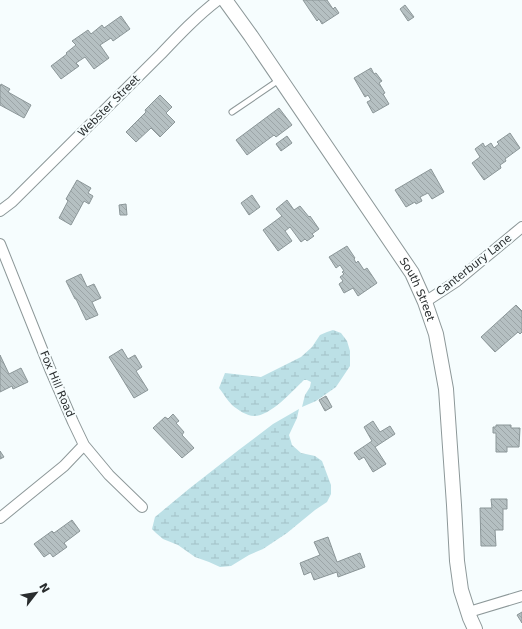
<svg xmlns="http://www.w3.org/2000/svg" width="522" height="629" viewBox="0 0 522 629" font-family="'DejaVu Sans',sans-serif">
  <style>
    .wetland { fill: url(#wetland-marsh) }
    .building { fill: url(#building-back-hatch); stroke: #8b9698 }
    .lines { fill: none; stroke-linecap: round; stroke-linejoin: round }
    .lane-casing { stroke: #8d9899; stroke-width: 7 }
    .street-casing { stroke: #8d9899; stroke-width: 12 }
    .secondary-casing { stroke: #8d9899; stroke-width: 16 }
    .lane { stroke: #fff; stroke-width: 5 }
    .street { stroke: #fff; stroke-width: 10 }
    .secondary { stroke: #fff; stroke-width: 14 }
    .labels { text-anchor: middle; dominant-baseline: central; stroke-width: 4; stroke-linejoin: round; paint-order: stroke }
    .street-label { font-size: 11px; fill: #292d2e; stroke: #f6fdfe }
  </style>
  <defs>
    <pattern id="wetland-marsh" width="20" height="14" patternUnits="userSpaceOnUse"><rect width="20" height="14" fill="#bce0e6"/><path d="M1 5h8M5 5V1M11 12h8M15 12V8" fill="none" stroke="#a2c0c6"/></pattern>
    <pattern id="building-back-hatch" width="6" height="6" patternUnits="userSpaceOnUse"><rect width="6" height="6" fill="#b5c0c2"/><path d="M-1 5l2 2M0 0l6 6M5-1l2 2" fill="none" stroke="#9ca5a7"/></pattern>
  </defs>
  <rect width="100%" height="100%" fill="#f6fdfe"/>
  <!-- wetland -->
  <path class="wetland" d="M333 330 341 333 347 341 350 351V366L336 387 316 401 302 407 305 395 310 387 311 382 307 380H304C292 391 271 416 254 416 247 416 238 410 232 405 227 400 223 393 219 388L225 373 261 377 301 357 312 347 320 335 327 332Z
    M299 409 297 418 289 435 292 445 301 453 315 456 322 461 331 485V494L327 502 315 510 287 533 263 549 249 555 231 566 220 567 209 562 195 557 178 545 163 539 156 533 152 529 155 517 190 488 240 449 273 424Z"/>
  <!-- building -->
  <path class="building" d="M303 0H327L333 9 335 7 339 13 322 24 319 19 317 21Z
    M405 5 414 17 408 21 400 9Z
    M121 16 130 29 113 41 111 38 100 45 109 58 94 69 85 57 76 63 79 66 61 79 51 66 67 54 66 53 76 45 72 41 88 30 91 34 102 25 104 28Z
    M371 68 374 74 376 73 382 81 379 83 385 93 383 94 389 104 373 113 367 102 371 100 368 95 365 97 354 78Z
    M1 84 10 89 8 92 31 105 24 118 0 105V87Z
    M160 95 172 107 166 113 175 122 160 137 151 128 136 142 126 132 146 112 145 110Z
    M279 108 292 125 276 137 274 135 247 155 236 140Z
    M510 133 520 148 505 159 506 161 500 165 501 168 484 180 472 163 480 157 475 149 483 143 485 147 491 143 494 148 499 144 497 142Z
    M287 136 292 143 281 151 276 144Z
    M431 169 444 192 432 199 428 193 420 197 422 201 416 204 415 202 406 207 395 190Z
    M77 180 91 188 88 193 93 196 89 204 84 201 71 225 59 218 68 201 66 199Z
    M252 195 260 207 249 215 241 203Z
    M287 200 294 210 300 206 309 217 310 216 319 229 312 234 314 236 307 241 305 239 301 242 290 227 285 231 292 241 278 251 263 230 282 216 276 209Z
    M126 204 127 215H120L119 205Z
    M347 246 355 258 354 259 356 263 358 261 364 270 367 268 377 283 358 296 353 288 344 293 339 284 343 281 340 277 344 274 342 272 344 271 340 265 336 268 329 257Z
    M81 274 87 287 94 284 101 298 92 302 98 315 86 320 76 299H75L66 281Z
    M516 305 522 311V332L520 334 518 332 495 352 481 337Z
    M122 349 128 359 135 355 142 367 136 371 148 390 134 398 109 357Z
    M0 355 9 374 21 368 28 382 13 389 12 386 0 392Z
    M326 396 332 407 325 411 319 400Z
    M173 414 179 421 176 423 184 432 182 435 194 448 182 458 153 428 165 417 168 419Z
    M373 421 380 432 390 426 395 434 375 447 386 464 373 472 364 457 359 460 354 453 372 441 364 427Z
    M496 425H511V428H520L519 447H507V452H496V433H493V427H496Z
    M0 451 4 457 0 459Z
    M491 499H507V509H503V530H495L496 546H481L480 508H492Z
    M72 520 80 531 64 543 67 547 53 557 50 553 44 557 34 544 52 531 54 533Z
    M328 537 337 562 360 553 365 567 338 577 337 572 314 580 311 572 304 575 300 563 320 555 314 542Z
    M522 612V623L517 615Z"/>
  <g class="lines">
    <defs>
      <path id="lane" d="M232 112 279 80"/>
      <path id="street" d="M0 211 12 202 161 54C179 35 197 16 218 0
        M0 244 50 369 73 422 84 445 109 475 142 507
        M425 302 457 281 522 227
        M0 518 64 466 84 445
        M469 612 522 596"/>
      <g id="secondary">
        <path id="s1" d="M225 0 251 36 412 273 425 302 436 334 446 389 454 505 457 561 461 590 470 618 475 629"/>
      </g>
    </defs>
    <!-- lane casing -->
    <use href="#lane" class="lane-casing"/>
    <!-- street casing -->
    <use href="#street" class="street-casing"/>
    <!-- secondary casing -->
    <use href="#secondary" class="secondary-casing"/>
    <!-- lane -->
    <use href="#lane" class="lane"/>
    <!-- street -->
    <use href="#street" class="street"/>
    <!-- secondary -->
    <use href="#secondary" class="secondary"/>
  </g>
  <g class="labels">
    <!-- street labels -->
    <g class="street-label">
      <text transform="translate(109 106) rotate(-45)">Webster Street</text>
      <text transform="translate(474 265) rotate(-38)">Canterbury Lane</text>
      <text stroke="none"><textPath href="#s1" startOffset="348">South Street</textPath></text>
      <text transform="translate(57 384) rotate(67)">Fox Hill Road</text>
    </g>
  </g>
  <!-- north arrow -->
  <g transform="translate(36 593) rotate(59)" stroke="#f6fdfe" stroke-width="3" paint-order="stroke">
  <path d="M0-3L7 15L0 10L-7 15Z" fill="#292d2e"/>
  <text y="-6" font-size="11" font-weight="bold" text-anchor="middle" fill="#292d2e">N</text>
  </g>
</svg>
